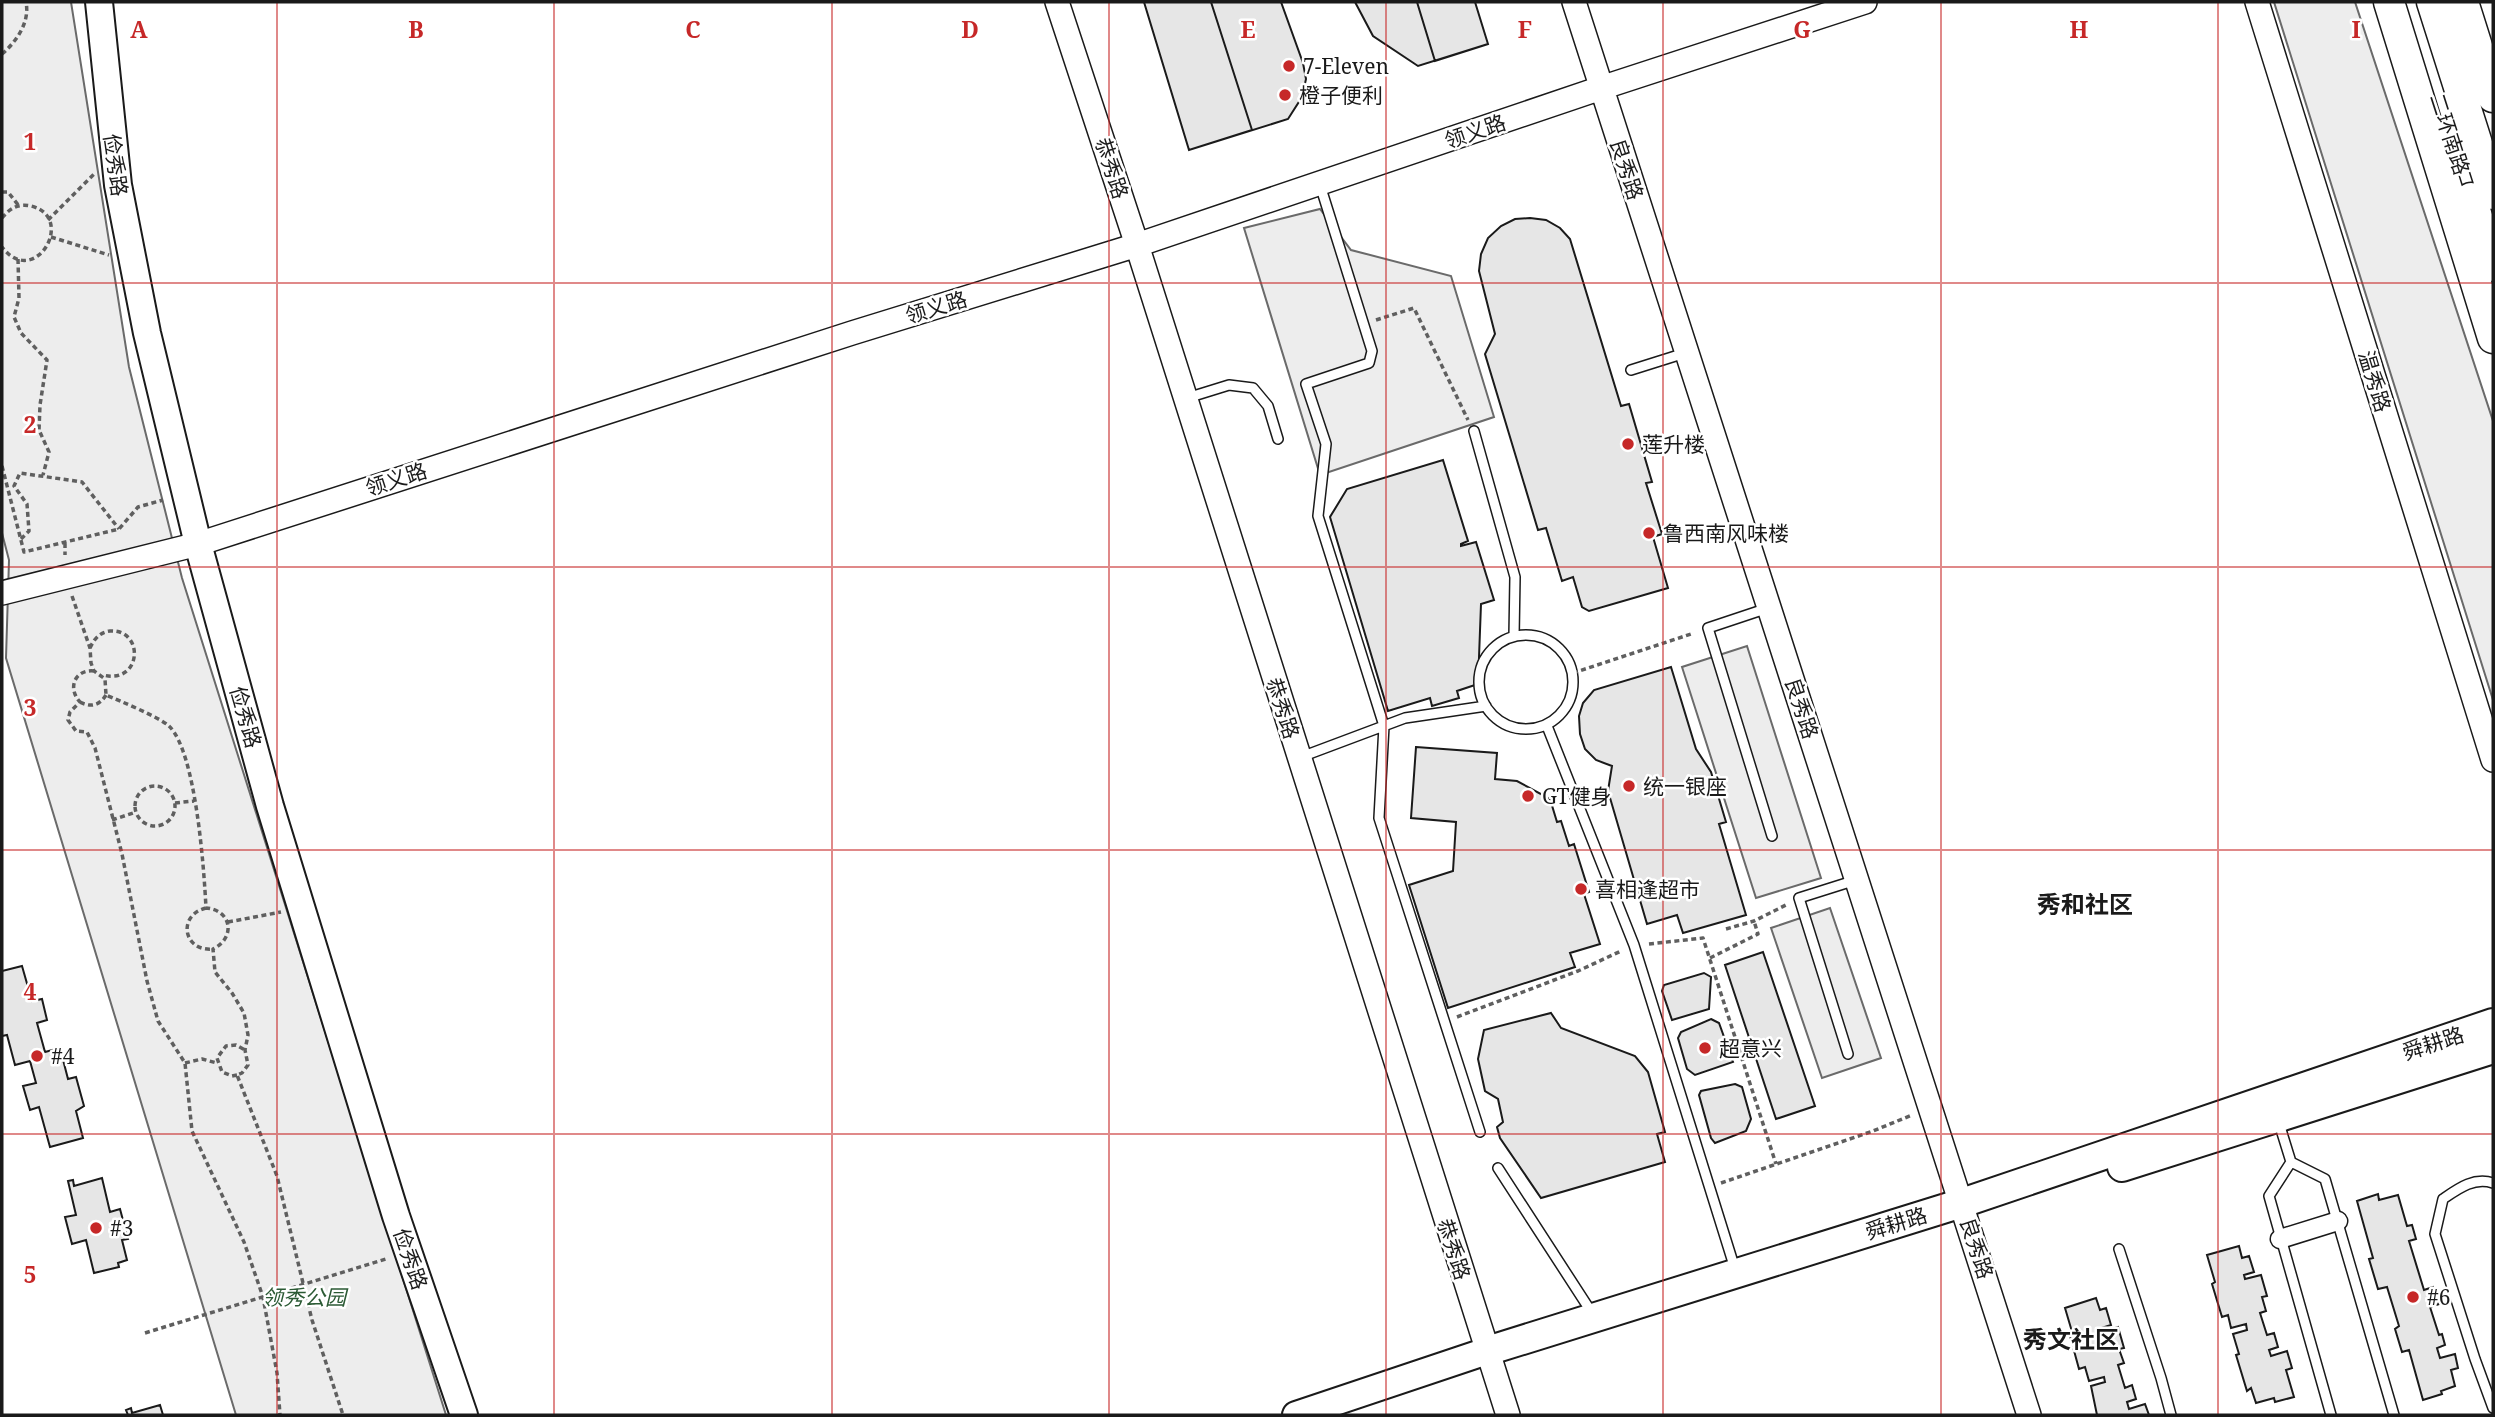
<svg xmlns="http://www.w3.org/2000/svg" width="2495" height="1417" viewBox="0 0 2495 1417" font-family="'Noto Serif','Noto Sans SC',serif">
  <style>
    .built { fill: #ededed; stroke: #6a6a6a; stroke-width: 2 }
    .building { fill: #e6e6e6; stroke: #1a1a1a; stroke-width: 2 }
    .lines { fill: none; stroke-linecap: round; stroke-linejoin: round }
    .service-casing { stroke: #1a1a1a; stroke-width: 12 }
    .minor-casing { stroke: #1a1a1a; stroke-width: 21 }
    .tertiary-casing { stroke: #1a1a1a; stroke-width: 26 }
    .secondary-casing { stroke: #1a1a1a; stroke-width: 30 }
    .primary-casing { stroke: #1a1a1a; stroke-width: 32 }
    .trunk-casing { stroke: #1a1a1a; stroke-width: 33 }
    .path { stroke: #5f5f5f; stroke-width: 3.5; stroke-dasharray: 5 3.5; stroke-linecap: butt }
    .service { stroke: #fff; stroke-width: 9 }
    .minor { stroke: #fff; stroke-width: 18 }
    .tertiary { stroke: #fff; stroke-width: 23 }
    .secondary { stroke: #fff; stroke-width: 26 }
    .primary { stroke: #fff; stroke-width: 28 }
    .trunk { stroke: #fff; stroke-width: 30 }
    .grid { fill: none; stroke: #c62828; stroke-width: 2; stroke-opacity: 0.55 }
    .poi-dot { fill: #c62828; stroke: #fff; stroke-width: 2.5 }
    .labels { text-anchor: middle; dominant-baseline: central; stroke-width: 5; stroke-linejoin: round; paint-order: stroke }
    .poi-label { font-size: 21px; fill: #1a1a1a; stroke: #fff; text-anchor: start }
    .street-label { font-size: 21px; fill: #1a1a1a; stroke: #fff }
    .park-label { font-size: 21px; font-style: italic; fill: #2b5a34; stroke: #fff }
    .quarter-label { font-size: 24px; font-weight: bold; fill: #1a1a1a; stroke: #fff }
    .grid-label { font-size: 23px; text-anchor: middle; font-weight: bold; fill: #c62828; stroke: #fff; stroke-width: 5; stroke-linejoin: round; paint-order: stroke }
  </style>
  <rect width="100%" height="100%" fill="#fff"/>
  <!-- built -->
  <path class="built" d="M2 2H71L129 367 182 578 446 1415H236L6 658 9 560 2 533Z
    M2274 2H2355L2493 421V700Z
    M1320 209 1351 250 1451 276 1494 417 1320 475 1244 228Z
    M1747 646 1821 878 1756 898 1682 667Z
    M1830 908 1881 1058 1822 1078 1771 928Z"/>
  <!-- building -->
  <path class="building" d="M1144 2H1281L1303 63 1306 79 1302 97 1288 119 1189 150Z
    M1144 2H1211L1252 130 1189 150Z
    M1355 2H1475L1488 44 1418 66 1373 36Z
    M1417 2H1475L1488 44 1435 61Z
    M1530 218 1546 220 1560 228 1570 239 1621 406 1629 404 1652 482 1646 483 1662 534 1653 537 1668 588 1589 611 1582 607 1573 577 1562 581 1546 528 1538 530 1485 354 1495 334 1479 271 1481 254 1488 238 1501 226 1515 219Z
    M1443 460 1468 541 1461 544V546L1476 542 1494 600 1481 604 1478 684 1457 691 1459 698 1432 706 1430 698 1388 711 1330 517 1347 489Z
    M1671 667 1696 749 1711 772 1726 822 1719 824 1746 915 1683 933 1677 915 1647 924 1608 791 1612 766 1596 760 1585 749 1580 734 1579 716 1583 703 1594 690Z
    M1416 747 1497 753 1495 779 1517 781 1550 799 1557 822 1561 821 1569 846 1574 844 1589 892 1584 894 1600 944 1570 953 1575 967 1448 1008 1409 885 1453 871 1456 822 1411 818Z
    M1763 952 1815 1106 1776 1119 1725 965Z
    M22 966 32 1001 42 999 47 1020 37 1023 45 1052 60 1048 68 1079 76 1077 84 1106 76 1111 83 1138 50 1147 39 1107 30 1110 23 1086 36 1083 30 1061 15 1065 7 1035 2 1036V971Z
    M1704 973 1711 977 1709 1009 1672 1020 1662 991 1664 985Z
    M1551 1013 1561 1028 1635 1056 1648 1072 1665 1132 1657 1134 1665 1162 1541 1198 1500 1138 1497 1127 1503 1122 1498 1099 1485 1091 1478 1059 1484 1030Z
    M1711 1019 1719 1023 1733 1062 1695 1075 1687 1069 1678 1038 1681 1032Z
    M1735 1084 1742 1087 1751 1119 1746 1131 1715 1143 1711 1138 1699 1095 1701 1091Z
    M102 1178 110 1212 120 1209 128 1239 122 1240 127 1260 118 1263 119 1267 94 1273 86 1240 72 1244 65 1217 76 1215 68 1181 73 1180 74 1186Z
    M2378 1194 2379 1200 2398 1195 2407 1226 2412 1225 2416 1239 2409 1241 2424 1290 2433 1287 2439 1304 2430 1307 2439 1335 2442 1334 2445 1345 2437 1348 2440 1358 2455 1354 2458 1368 2451 1370 2455 1386 2441 1391 2442 1394 2423 1400 2409 1350 2402 1352 2395 1329 2399 1326 2387 1287 2378 1289 2369 1259 2373 1258 2357 1201Z
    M2239 1246 2242 1258 2249 1256 2254 1272 2244 1275 2245 1279 2261 1275 2267 1296 2262 1297 2266 1311 2260 1313 2267 1335 2274 1333 2278 1347 2269 1350 2271 1356 2287 1351 2292 1368 2286 1370 2294 1397 2275 1402 2274 1398 2256 1403 2251 1388 2247 1391 2236 1355 2239 1354 2233 1334 2247 1330 2246 1324 2231 1328 2228 1315 2222 1317 2212 1284 2215 1282 2207 1255Z
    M2096 1298 2100 1310 2106 1308 2111 1325 2101 1328 2103 1332 2118 1327 2124 1348 2119 1349 2124 1363 2118 1365 2125 1388 2132 1385 2136 1399 2127 1402 2129 1409 2145 1404 2149 1415H2097L2091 1386 2105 1382 2104 1377 2089 1381 2085 1367 2079 1369 2070 1336 2073 1335 2065 1308Z
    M160 1405 163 1415H128L126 1410 131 1408 132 1413Z"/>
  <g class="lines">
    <defs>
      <path id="service" d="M1320 185 1372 351 1369 363 1306 384 1326 444 1318 516 1384 726 1379 818 1480 1132
        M1631 370 1685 353
        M1187 398 1229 385 1253 388 1268 406 1278 439
        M1474 431 1515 577 1514 636
        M1768 608 1708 628 1772 836
        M1479 682a47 47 0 1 1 94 0a47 47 0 1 1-94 0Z
        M1547 726 1634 945 1736 1272
        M1301 757 1405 718 1486 706
        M1848 1054 1799 898 1856 880
        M2278 1120 2291 1162 2325 1179 2394 1415
        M2291 1162 2269 1196 2331 1415
        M1498 1168 1592 1313
        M2493 1183C2474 1177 2459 1188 2443 1199L2435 1234 2475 1359 2493 1408
        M2119 1249 2161 1378 2171 1415"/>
      <path id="minor" d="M2280 1239 2338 1221"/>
      <path id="tertiary" d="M1057 2 1137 245 1508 1415
        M1574 2 2029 1415
        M2257 2 2493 760
        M2 593 198 544 852 333 1137 245 1601 88 1865 2"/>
      <path id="secondary" d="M99 2 118 185 147 333 198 544 270 806 396 1216 464 1415
        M1296 1415 1487 1351"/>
      <path id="primary" d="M2122 1167 2493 1049
        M1487 1351 1962 1203 2493 1023"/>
      <path id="trunk" d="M2389 2 2493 338
        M2432 2 2493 194
        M2463 2 2493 97
        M2471 198 2493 266"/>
    </defs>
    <!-- service casing -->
    <use href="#service" class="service-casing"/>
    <!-- minor casing -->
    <use href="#minor" class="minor-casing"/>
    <!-- tertiary casing -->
    <use href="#tertiary" class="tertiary-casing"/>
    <!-- secondary casing -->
    <use href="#secondary" class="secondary-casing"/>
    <!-- primary casing -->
    <use href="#primary" class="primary-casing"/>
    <!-- trunk casing -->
    <use href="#trunk" class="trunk-casing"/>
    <!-- path -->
    <path class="path" d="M2 54C17 41 30 22 26 2
      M2 192H8L19 206
      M2 218C9 209 18 203 31 206 77 217 35 290 2 247
      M48 220 94 174
      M51 237 109 255
      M18 259 19 298 14 317 21 333 47 360 40 405 39 430 49 452 43 475
      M1376 320 1414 308 1468 420
      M2 466 24 552 119 529 138 507 163 500
      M21 539 29 531 27 504 14 486 20 473 82 482 119 529
      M65 543V555
      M72 596 90 648 91 663 94 671 105 679 106 695C120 701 159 717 169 726 196 752 204 869 206 908 232 910 236 938 213 949L215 972 232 993 244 1013 248 1035 245 1050 248 1065 242 1073 237 1075 277 1176 312 1320 343 1415
      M90 648C94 639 100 632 110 631 145 629 142 685 103 675
      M94 671C75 669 67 688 80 702L70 712 68 720 76 731 87 732 95 748 122 854 147 981 158 1021 185 1063 192 1131 244 1242 263 1297 277 1373 280 1415
      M1573 673 1694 633
      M80 702C91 708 100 705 106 695
      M135 806a20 20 0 1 1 40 0a20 20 0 1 1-40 0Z
      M175 803 194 801
      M112 820 136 812
      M206 908C177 915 183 952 213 949
      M228 922 281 912
      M1726 929 1754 921 1788 904
      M1649 944 1703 938 1776 1164
      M1710 958 1758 934 1754 921
      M1457 1017 1578 971 1621 951
      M185 1063 202 1059 217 1063
      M237 1075 232 1076 222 1072 217 1058 226 1046 236 1045 245 1050
      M1721 1183 1873 1131 1912 1115
      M145 1333 386 1259"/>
    <!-- service -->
    <use href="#service" class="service"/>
    <!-- minor -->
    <use href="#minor" class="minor"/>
    <!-- tertiary -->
    <use href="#tertiary" class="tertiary"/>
    <!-- secondary -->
    <use href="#secondary" class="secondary"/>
    <!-- primary -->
    <use href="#primary" class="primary"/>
    <!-- trunk -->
    <use href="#trunk" class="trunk"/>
  </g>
  <!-- grid -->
  <path class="grid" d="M277 2V1415M554 2V1415M832 2V1415M1109 2V1415M1386 2V1415M1663 2V1415M1941 2V1415M2218 2V1415M2 283H2493M2 567H2493M2 850H2493M2 1134H2493"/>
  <!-- markers -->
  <g class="poi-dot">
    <circle cx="1289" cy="66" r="7"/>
    <circle cx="1285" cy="95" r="7"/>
    <circle cx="1628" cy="444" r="7"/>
    <circle cx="1649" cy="533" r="7"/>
    <circle cx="1629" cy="786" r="7"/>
    <circle cx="1528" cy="796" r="7"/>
    <circle cx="1581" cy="889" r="7"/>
    <circle cx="1705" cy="1048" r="7"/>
    <circle cx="37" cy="1056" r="7"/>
    <circle cx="96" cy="1228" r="7"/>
    <circle cx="2413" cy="1297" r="7"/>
  </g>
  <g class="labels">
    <!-- poi labels -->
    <g class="poi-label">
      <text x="1303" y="66">7-Eleven</text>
      <text x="1299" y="95">橙子便利</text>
      <text x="1642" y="444">莲升楼</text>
      <text x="1663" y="533">鲁西南风味楼</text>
      <text x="1643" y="786">统一银座</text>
      <text x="1542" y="796">GT健身</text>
      <text x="1595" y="889">喜相逢超市</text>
      <text x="1719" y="1048">超意兴</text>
      <text x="51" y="1056">#4</text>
      <text x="110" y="1228">#3</text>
      <text x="2427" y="1297">#6</text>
    </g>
    <!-- street labels -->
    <g class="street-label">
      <text transform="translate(1475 131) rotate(-19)">领义路</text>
      <text transform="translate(2450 134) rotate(72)">二环南路</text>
      <text transform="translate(116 165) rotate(82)">俭秀路</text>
      <text transform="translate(1112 168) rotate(72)">恭秀路</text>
      <text transform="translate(1627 169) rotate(72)">良秀路</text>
      <text transform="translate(936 307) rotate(-17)">领义路</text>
      <text transform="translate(2375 381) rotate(73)">温秀路</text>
      <text transform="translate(396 479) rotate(-18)">领义路</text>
      <text transform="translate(1283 708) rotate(72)">恭秀路</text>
      <text transform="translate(1802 708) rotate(72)">良秀路</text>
      <text transform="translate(246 717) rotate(74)">俭秀路</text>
      <text transform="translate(2433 1043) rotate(-18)">舜耕路</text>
      <text transform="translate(1896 1223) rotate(-17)">舜耕路</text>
      <text transform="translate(1977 1248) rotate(72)">良秀路</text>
      <text transform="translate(1454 1249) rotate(72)">恭秀路</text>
      <text transform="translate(411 1259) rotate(71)">俭秀路</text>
    </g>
    <!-- park labels -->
    <g class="park-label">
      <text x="304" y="1297">领秀公园</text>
    </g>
    <!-- quarter labels -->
    <g class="quarter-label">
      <text x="2085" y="903">秀和社区</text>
      <text x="2071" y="1338">秀文社区</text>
    </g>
  </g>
  <g class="grid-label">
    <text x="139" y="38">A</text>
    <text x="416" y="38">B</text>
    <text x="693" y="38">C</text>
    <text x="970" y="38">D</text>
    <text x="1248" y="38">E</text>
    <text x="1525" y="38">F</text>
    <text x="1802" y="38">G</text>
    <text x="2079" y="38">H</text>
    <text x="2356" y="38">I</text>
    <text x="30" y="150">1</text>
    <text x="30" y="433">2</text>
    <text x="30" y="716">3</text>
    <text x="30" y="1000">4</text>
    <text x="30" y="1283">5</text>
  </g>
  <!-- border -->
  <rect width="2495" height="1417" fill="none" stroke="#1a1a1a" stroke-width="7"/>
</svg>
